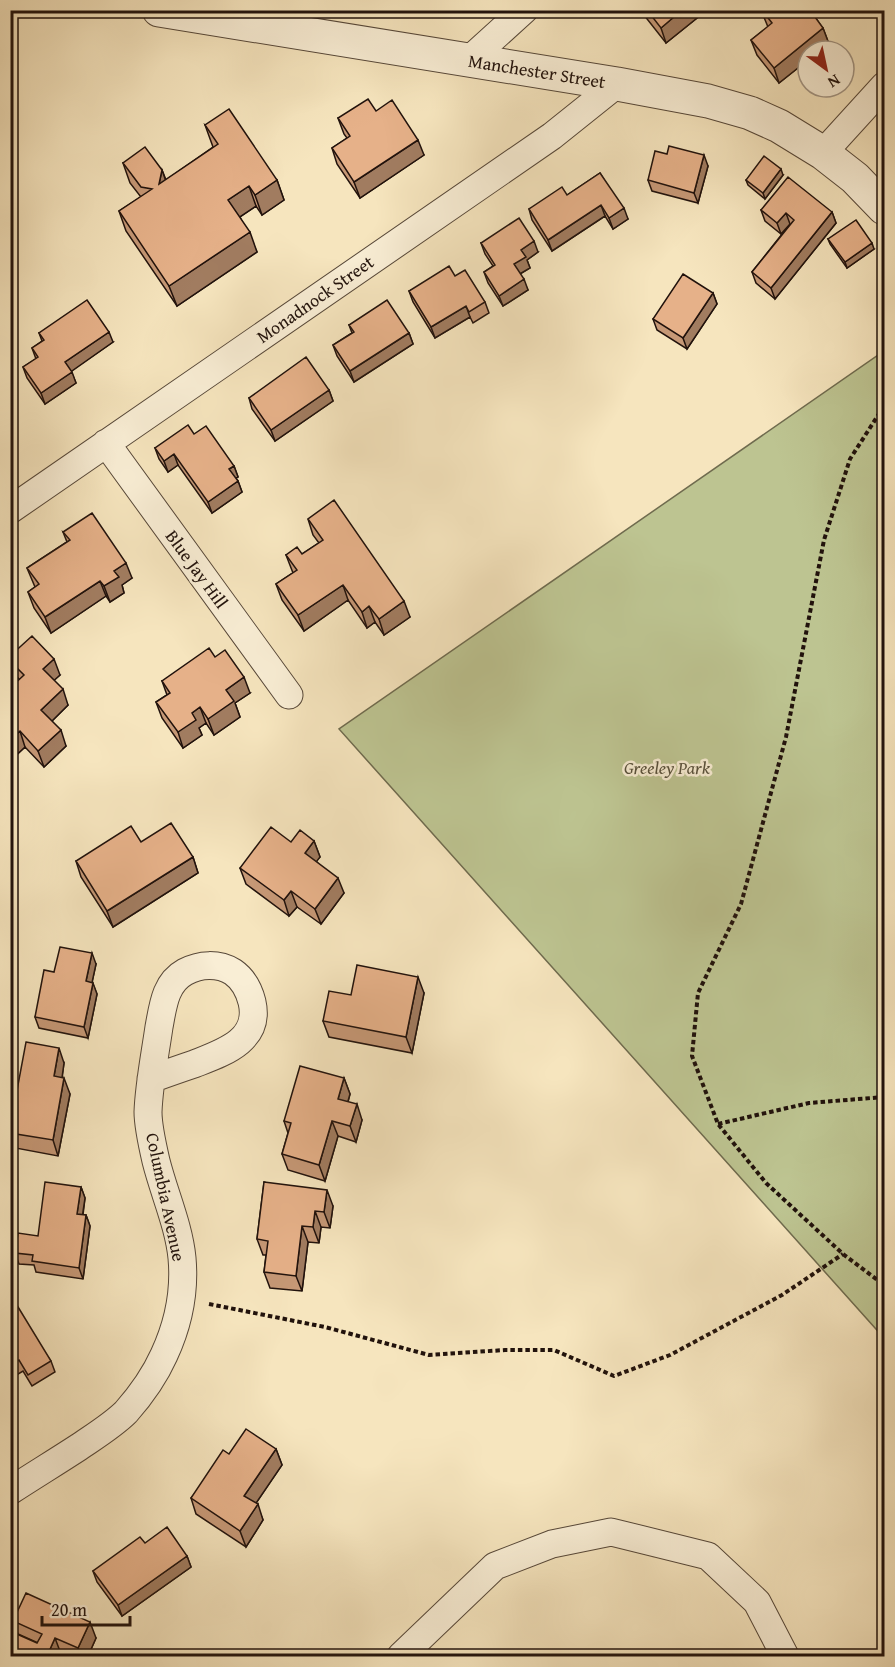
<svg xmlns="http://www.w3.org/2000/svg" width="895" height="1667" viewBox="0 0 895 1667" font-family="'Gentium Book Plus',serif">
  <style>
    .green { fill: #bdc491; stroke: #6f6b4e; stroke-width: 1.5 }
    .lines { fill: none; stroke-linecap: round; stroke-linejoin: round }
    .minor-casing { stroke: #564738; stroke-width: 29 }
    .tertiary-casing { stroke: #564738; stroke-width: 35 }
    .path { stroke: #21120c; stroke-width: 4; stroke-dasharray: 4.5 3; stroke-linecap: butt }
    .minor { stroke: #f9eed5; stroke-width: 27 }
    .tertiary { stroke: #f9eed5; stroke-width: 33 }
    .wall { fill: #c69876; stroke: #21120c; stroke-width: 1.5 }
    .shaded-wall { fill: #a17c60; stroke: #21120c; stroke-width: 1.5 }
    .building { fill: #e6b189; stroke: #21120c; stroke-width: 1.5 }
    .labels { text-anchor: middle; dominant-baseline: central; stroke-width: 5; stroke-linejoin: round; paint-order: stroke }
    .street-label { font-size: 18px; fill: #21120c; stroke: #f9eed5 }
    .park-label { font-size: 18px; font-style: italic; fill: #58503b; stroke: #f9eed5 }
  </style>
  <rect width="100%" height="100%" fill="#f6e5be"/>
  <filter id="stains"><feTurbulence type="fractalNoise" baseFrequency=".00333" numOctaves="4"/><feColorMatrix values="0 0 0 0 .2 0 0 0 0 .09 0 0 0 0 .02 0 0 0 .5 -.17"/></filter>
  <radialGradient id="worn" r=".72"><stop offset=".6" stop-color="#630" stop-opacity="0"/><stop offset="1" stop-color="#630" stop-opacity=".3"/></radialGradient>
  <!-- green -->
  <path class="green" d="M884 351V1338L339 729Z"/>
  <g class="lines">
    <defs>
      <path id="minor" d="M469 60 524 10
        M823 153 884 86
        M106 443 289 695
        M10 510 552 136 617 84
        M10 1491C33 1476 56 1462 79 1447 95 1436 113 1425 126 1412 141 1395 155 1375 164 1355 178 1325 185 1291 182 1258 179 1226 164 1193 156 1161 153 1148 148 1126 148 1112 149 1084 155 1055 159 1027 163 1006 165 983 185 972 200 964 218 963 233 972 243 979 249 990 252 1002 261 1041 222 1053 194 1064 179 1069 165 1074 151 1079
        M401 1656 495 1566 552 1544 611 1532 708 1556 757 1602 785 1656"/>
      <path id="tertiary" d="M159 10 617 84 708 101 750 113 779 126 823 153 855 178 884 208"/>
    </defs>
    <!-- minor casing -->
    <use href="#minor" class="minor-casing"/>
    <!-- tertiary casing -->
    <use href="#tertiary" class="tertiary-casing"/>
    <!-- path -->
    <path class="path" d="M884 406 850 459 824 540 786 737 741 904 698 993 692 1056 718 1124 766 1183 843 1254 884 1285
      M718 1124 809 1103 884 1097
      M209 1304 325 1327 429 1355 505 1350H554L614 1376 670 1355 782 1295 843 1254"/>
    <!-- minor -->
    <use href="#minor" class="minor"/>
    <!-- tertiary -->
    <use href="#tertiary" class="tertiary"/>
  </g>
  <!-- wall -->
  <path class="wall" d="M640 10H707L666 43Z
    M761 10H810L823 28 829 44 820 51H808V60L779 83 757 55 751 40 768 27Z
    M376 111 424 155 360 198 337 164 332 148 347 138 344 134 338 118Z
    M205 125 277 180 284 200 262 215 256 206 240 217 257 252 177 306 126 231 119 211 141 197 130 183 123 163 162 170 166 180 213 147Z
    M667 154 708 166 698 203 652 191 648 180Z
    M600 173 628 219 613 229 605 216 552 251 532 220 529 209 567 195Z
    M783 175 765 199 748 185 746 180Z
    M761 210 832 212 836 223 775 299 756 283 752 272 790 224 781 234 765 221Z
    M828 239 874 249 847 268 830 244Z
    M481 243 538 252 527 260 530 268 520 274 528 290 503 306 488 283 484 272 493 266 485 254Z
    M455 276 485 302 489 313 473 323 470 317 435 338 413 302 409 291Z
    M713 293 717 304 687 349 657 330 653 319Z
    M349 325 409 333 413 344 354 382 337 356 333 345 352 333Z
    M39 333 113 342 71 371 76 383 45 404 27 378 23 367 36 359 32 348 42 341Z
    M329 390 333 401 275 441 252 409 249 398Z
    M155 448 234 466 238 477 236 478 238 481 242 492 212 513 178 465 168 472 159 459Z
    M308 519 410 617 384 635 375 622 367 628 348 600 304 631 282 600 276 584 293 573 286 555 302 554 319 543 313 535Z
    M63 532 132 578 122 585 124 593 110 602 106 596 51 633 34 608 28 592 35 587 27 568 67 542Z
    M10 656 60 675 54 680 68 705 52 721 66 746 44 767 25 747 10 761V688L20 680 14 674 10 664Z
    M162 681 250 693 235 703 240 717 214 735 206 723 199 728 202 735 183 748 162 718 156 702 167 695Z
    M314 841 320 857 316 861 344 893 321 924 297 907 289 916 246 884 240 868 291 842Z
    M141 842 193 857 198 873 113 927 81 877 76 861Z
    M96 964 92 982 97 994 88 1038 39 1028 35 1017 54 972Z
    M424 993 412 1053 329 1037 323 1021 351 995Z
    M64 1063 62 1078 70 1094 58 1156 10 1147V1100L15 1101Z
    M344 1078 350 1094 348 1102 362 1120 356 1142 338 1136 325 1181 288 1170 282 1154 288 1133 284 1121Z
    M264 1182 333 1206 330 1228 321 1227 319 1243 308 1242 302 1291 270 1288 264 1272 266 1255H263L257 1239Z
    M81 1187 85 1198 83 1215H86L90 1226 83 1279 36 1272 34 1265 19 1264 15 1253 38 1236Z
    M10 1305 51 1361 55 1372 32 1386 23 1371 10 1379Z
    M276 1449 282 1465 256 1503 263 1520 246 1547 196 1514 191 1498 229 1454Z
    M145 1543 187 1556 191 1567 122 1616 97 1582 93 1571Z
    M13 1621 96 1638 88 1656H67L18 1634Z"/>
  <!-- shaded-wall -->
  <path class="shaded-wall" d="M682 10H707L666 43 661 28Z
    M823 28 829 44 820 51H808V60L779 83 774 68Z
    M418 140 424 155 360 198 354 182Z
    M704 155 708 166 698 203 694 193Z
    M781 169 783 175 765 199 763 193Z
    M162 170 169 190 159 184Z
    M277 180 284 200 262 215 255 195Z
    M249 186 256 206 235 220 228 200Z
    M601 205 605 216 552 251 548 240Z
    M624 208 628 219 613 229 609 218Z
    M832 212 836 223 775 299 771 288Z
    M786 213 790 224 781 234 777 223Z
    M250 232 257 252 177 306 169 286Z
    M534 241 538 252 527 260 530 268 518 275 514 264 521 250Z
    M872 243 874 249 847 268 845 262Z
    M524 279 528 290 503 306 499 296Z
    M713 293 717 304 687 349 683 338Z
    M466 306 470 317 435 338 431 327Z
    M109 332 113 342 69 373 65 362Z
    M409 333 413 344 354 382 350 371Z
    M72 372 76 383 45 404 41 393Z
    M329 390 333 401 275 441 271 430Z
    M174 454 178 465 168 472 164 461Z
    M234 466 238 477 233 480 229 469Z
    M238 481 242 492 212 513 208 502Z
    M126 563 132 578 122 585 124 593 110 602 104 586 114 571Z
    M100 581 106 596 51 633 45 617Z
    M343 585 348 600 304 631 298 615Z
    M404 601 410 617 384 635 379 619Z
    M369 606 375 622 367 628 362 612Z
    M54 659 60 675 49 685 43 669Z
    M244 677 250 693 235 703 240 717 214 735 208 719 226 690Z
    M63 689 68 705 47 726 41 710Z
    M200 707 206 723 199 728 202 735 183 748 178 732 192 713Z
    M61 730 66 746 44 767 38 751Z
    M20 731 25 747 10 761V740Z
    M314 841 320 857 311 869 305 853Z
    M193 857 198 873 113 927 107 911Z
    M338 878 344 893 321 924 315 909Z
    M291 891 297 907 289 916 284 900Z
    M92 953 96 964 90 992 86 981Z
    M418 977 424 993 412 1053 406 1037Z
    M93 983 97 994 88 1038 84 1027Z
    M59 1048 64 1063 60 1092 54 1076Z
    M64 1078 70 1094 58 1156 53 1140Z
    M344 1078 350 1094 344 1115 338 1099Z
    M357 1104 362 1120 356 1142 350 1126Z
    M332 1121 338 1136 325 1181 319 1165Z
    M81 1187 85 1198 81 1225 77 1214Z
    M327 1190 333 1206 330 1228 324 1212Z
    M315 1211 321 1227 319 1243 313 1227Z
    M86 1215 90 1226 83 1279 79 1268Z
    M302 1226 308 1242 302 1291 296 1276Z
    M276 1449 282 1465 250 1512 244 1496Z
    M258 1504 263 1520 246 1547 240 1531Z
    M187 1556 191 1567 122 1616 118 1605Z
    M90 1622 96 1638 88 1656H82L78 1648Z
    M55 1638 61 1654 60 1656H47Z"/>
  <!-- building -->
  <path class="building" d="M647 10H682L661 28Z
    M762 10H810L823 28 774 68 751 40 772 23Z
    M368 99 376 111 392 100 418 140 354 182 332 148 350 136 338 118Z
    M229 109 277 180 255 195 249 186 228 200 250 232 169 286 119 211 152 189 141 187 123 163 145 147 162 170 159 184 218 144 205 125Z
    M669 146 704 155 694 193 648 180 655 151 667 154Z
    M764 156 781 169 763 193 746 180Z
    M600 173 624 208 609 218 601 205 548 240 529 209 562 187 567 195Z
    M788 177 832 212 771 288 752 272 794 220 786 213 777 223 761 210Z
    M519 218 534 241 521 250 526 257 514 264 524 279 499 296 484 272 495 265 481 243Z
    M856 220 872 243 845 262 828 239Z
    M449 266 455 276 465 270 485 302 469 312 466 306 431 327 409 291Z
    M683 274 713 293 683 338 653 319Z
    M87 300 109 332 65 362 72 372 41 393 23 367 38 357 32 348 44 340 39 333Z
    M387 300 409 333 350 371 333 345 354 332 349 325Z
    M306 357 329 390 271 430 249 398Z
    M188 425 194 434 206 426 234 466 229 469 238 481 208 502 174 454 164 461 155 448Z
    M334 500 404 601 379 619 369 606 362 612 343 585 298 615 276 584 297 570 286 555 297 547 302 554 323 540 308 519Z
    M92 513 126 563 114 571 119 577 104 586 100 581 45 617 28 592 39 584 27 568 70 540 63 532Z
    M32 636 54 659 43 669 63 689 41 710 61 730 38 751 20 731 10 740V688L24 675 10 661V656Z
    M209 648 215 657 225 650 244 677 226 690 234 701 208 719 200 707 192 713 196 720 178 732 156 702 170 693 162 681Z
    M171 823 193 857 107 911 76 861 131 826 141 842Z
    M271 827 291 842 300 830 314 841 305 853 338 878 315 909 291 891 284 900 240 868Z
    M60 947 92 953 86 981 93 983 84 1027 35 1017 44 970 54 972Z
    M357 965 418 977 406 1037 323 1021 329 991 351 995Z
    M26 1042 59 1048 54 1076 64 1078 53 1140 10 1133V1100L15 1101Z
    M300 1066 344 1078 338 1099 357 1104 350 1126 332 1121 319 1165 282 1154 291 1123 284 1121Z
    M45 1182 81 1187 77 1214 86 1215 79 1268 32 1261 33 1255 15 1253 18 1233 38 1236Z
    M264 1182 327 1190 324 1212 315 1211 313 1227 302 1226 296 1276 264 1272 268 1241 257 1239Z
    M15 1302 51 1361 28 1375 19 1360 10 1365V1305Z
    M246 1429 276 1449 244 1496 258 1504 240 1531 191 1498 223 1450 229 1454Z
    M167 1527 187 1556 118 1605 93 1571 140 1537 145 1543Z
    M26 1593 90 1622 78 1648 55 1638 47 1656H10V1631L37 1643 42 1634 13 1621Z"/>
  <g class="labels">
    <!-- street labels -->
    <g class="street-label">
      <text transform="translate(537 71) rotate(9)">Manchester Street</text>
      <text transform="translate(315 299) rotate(-35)">Monadnock Street</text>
      <text transform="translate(197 569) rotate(54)">Blue Jay Hill</text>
      <text transform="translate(166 1197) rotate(78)">Columbia Avenue</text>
    </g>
    <!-- park labels -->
    <g class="park-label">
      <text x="667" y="767">Greeley Park</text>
    </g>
  </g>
  <!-- margin -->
  <rect width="895" height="1667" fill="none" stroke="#f6e5be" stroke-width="36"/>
  <rect x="12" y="12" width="871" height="1643" fill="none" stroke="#21120c" stroke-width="3"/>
  <rect x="18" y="18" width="859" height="1631" fill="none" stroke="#21120c" stroke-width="1.5"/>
  <!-- north arrow -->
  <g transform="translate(826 69) rotate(147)"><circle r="28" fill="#f9eed5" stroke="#a39685" stroke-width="1.5"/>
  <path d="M0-4.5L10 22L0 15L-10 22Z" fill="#8f2418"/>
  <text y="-9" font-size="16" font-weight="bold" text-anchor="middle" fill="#21120c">N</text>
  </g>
  <!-- scale -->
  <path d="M42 1616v9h88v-9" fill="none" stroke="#21120c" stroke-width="3"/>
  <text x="51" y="1616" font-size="18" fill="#21120c" stroke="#f9eed5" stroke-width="4.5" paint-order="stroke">20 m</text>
  <rect width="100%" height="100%" filter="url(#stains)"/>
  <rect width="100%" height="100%" fill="url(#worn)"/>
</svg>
